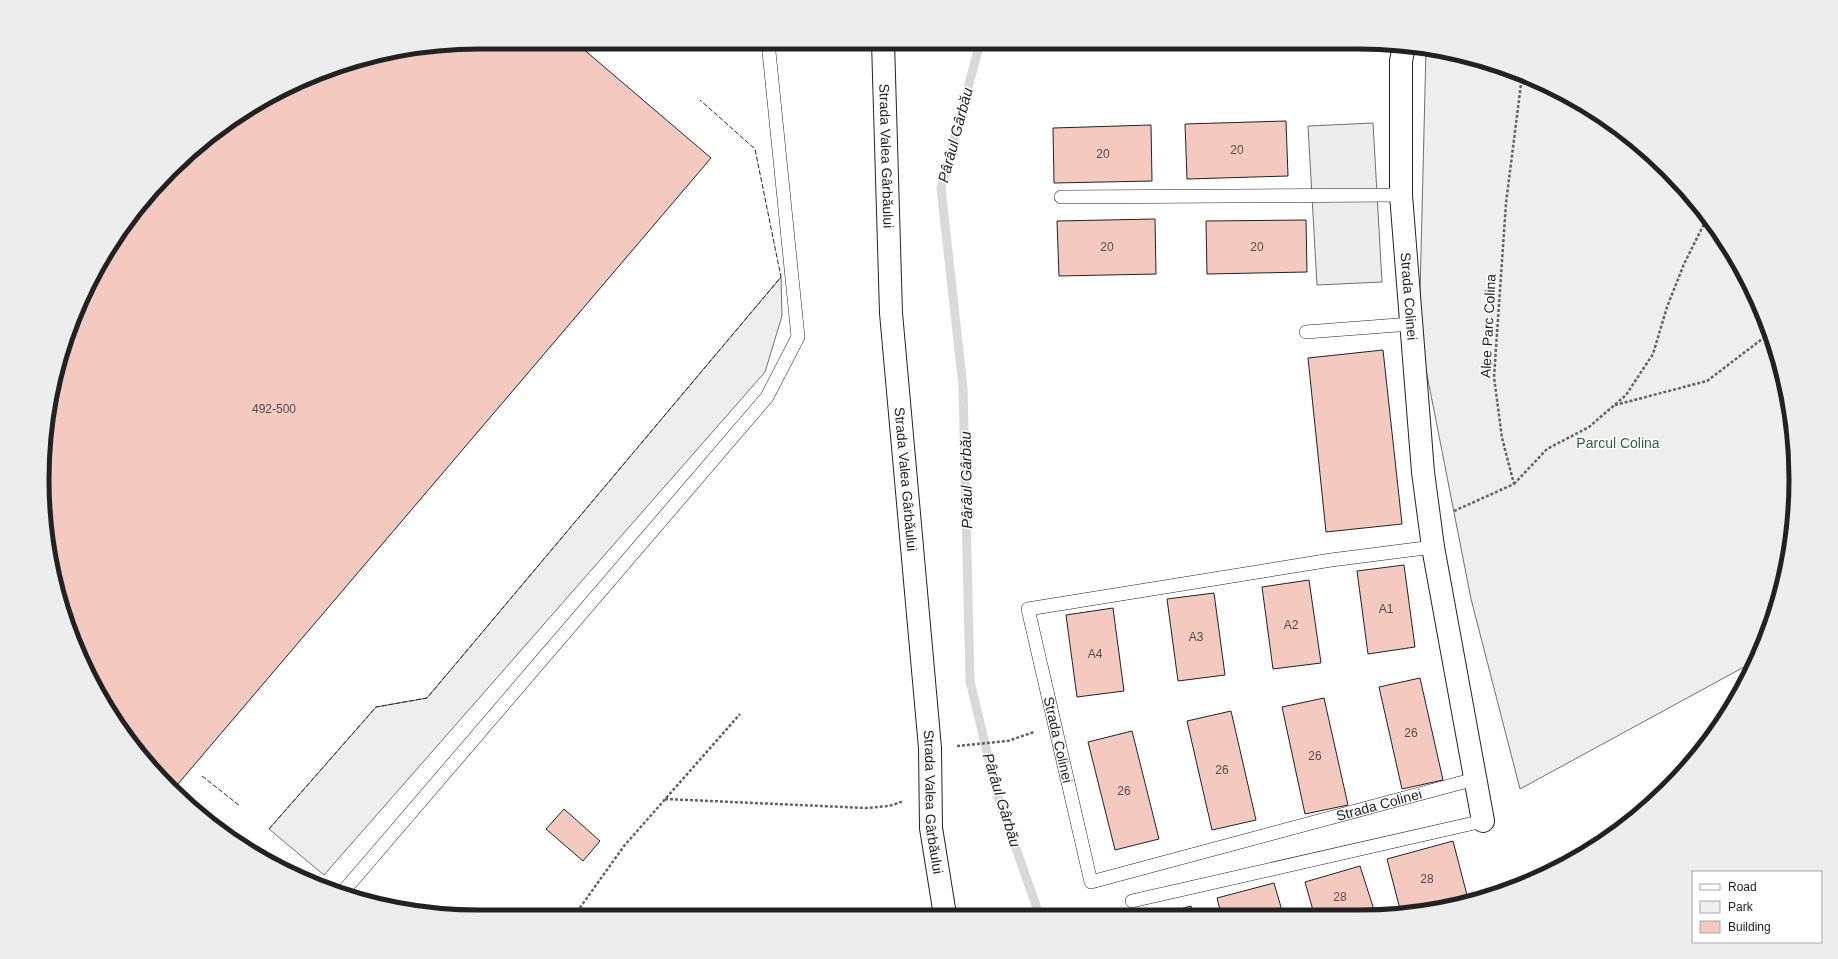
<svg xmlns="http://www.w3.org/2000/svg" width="1838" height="959" viewBox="0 0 1838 959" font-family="Arial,sans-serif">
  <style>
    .green { fill: #eee; stroke: #6f6f6f }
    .parking { fill: #ededed; stroke: #6f6f6f }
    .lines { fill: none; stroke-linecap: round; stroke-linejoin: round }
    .stream { stroke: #d9d9d9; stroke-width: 9 }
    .building { fill: #f3c9c0; stroke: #222 }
    .lane-casing { stroke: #222; stroke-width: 14 }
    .street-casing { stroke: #222; stroke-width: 24 }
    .path { stroke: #646464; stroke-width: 2.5; stroke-dasharray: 3 2; stroke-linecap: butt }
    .lane { stroke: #fff; stroke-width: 13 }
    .street { stroke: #fff; stroke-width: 22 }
    .fence { stroke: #222; stroke-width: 1; stroke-dasharray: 5 2; stroke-linecap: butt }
    .labels { text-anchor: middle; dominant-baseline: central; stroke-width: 3; stroke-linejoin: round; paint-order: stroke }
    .number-label { font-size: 12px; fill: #564c4a }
    .street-label { font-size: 14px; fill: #222; stroke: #fff }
    .park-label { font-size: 14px; fill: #2f5e38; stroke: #fff }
    .water-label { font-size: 15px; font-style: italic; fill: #222; stroke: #fff }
    .rim { fill: none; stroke: #222; stroke-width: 5 }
  </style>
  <rect width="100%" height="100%" fill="#fff"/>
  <!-- green -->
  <path class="green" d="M1426 49 1472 57 1552 87 1625 133 1688 191 1738 261 1773 339 1792 423 1795 508 1781 593 1755 661 1520 789 1471 599 1419 334Z
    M781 277 782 316 765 372 324 875 269 829 376 707 427 698Z"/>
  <!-- parking -->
  <path class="parking" d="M1373 123 1382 282 1317 285 1308 126Z"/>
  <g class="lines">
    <!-- stream -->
    <path class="stream" d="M980 43 941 188 963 387 970 681 997 794 1039 914"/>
  </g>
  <!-- building -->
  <path class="building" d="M480 42H575L711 158 172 791 116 722 75 647 57 593 43 508V451L57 366 75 312 116 237 151 191 213 133 261 101 339 65 394 50Z
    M1286 121 1288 176 1187 179 1185 124Z
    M1151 125 1152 181 1054 183 1053 128Z
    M1155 219 1156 274 1059 276 1057 221Z
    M1306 220 1307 272 1207 274 1206 221Z
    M1383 350 1402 524 1326 532 1308 358Z
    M1404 565 1415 647 1368 654 1357 571Z
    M1309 580 1321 663 1273 669 1262 587Z
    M1214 593 1225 675 1178 681 1167 599Z
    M1113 608 1124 691 1077 697 1066 615Z
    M1420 678 1443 780 1402 789 1379 687Z
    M1324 698 1348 805 1305 814 1282 707Z
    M1231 711 1256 820 1212 830 1187 721Z
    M1132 731 1159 839 1115 850 1088 742Z
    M564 809 600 841 583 861 546 829Z
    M1453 841 1468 899 1416 913H1401L1387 859Z
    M1360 866 1375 913 1314 914 1305 882Z
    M1274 883 1283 914H1221L1217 898Z
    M1191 906 1193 914H1161Z"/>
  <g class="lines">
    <defs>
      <g id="lane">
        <path d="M1061 197 1401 195"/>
        <path d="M1306 332 1411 324"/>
        <path id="s1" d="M1433 547 1331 560 1028 609 1091 882 1475 779"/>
        <path d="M342 893 767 397 798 337 768 42"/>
        <path d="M1132 901 1483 821"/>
      </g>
      <g id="street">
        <path id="s2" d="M883 42 891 313 930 748 931 828 945 915"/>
        <path id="s3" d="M1404 46 1401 61V195L1423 472 1433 547 1483 821"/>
      </g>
    </defs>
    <!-- lane casing -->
    <use href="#lane" class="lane-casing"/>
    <!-- street casing -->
    <use href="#street" class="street-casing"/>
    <!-- path -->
    <path class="path" d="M1615 405 1707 381 1770 333
      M1514 484 1547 449 1589 427 1626 395 1653 354 1667 307 1684 264 1707 218
      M1454 511 1514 484 1502 438 1494 377 1506 203 1522 76
      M957 746 1008 741 1034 732
      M665 799 866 808 889 806 904 801
      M574 916 624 846 740 714"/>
    <!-- lane -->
    <use href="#lane" class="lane"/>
    <!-- street -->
    <use href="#street" class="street"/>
    <!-- fence -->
    <path class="fence" d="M202 776 240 806
      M269 829 376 707 427 698 781 277 755 149 700 100"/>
  </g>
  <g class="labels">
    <!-- number labels -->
    <g class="number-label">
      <text x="1237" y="150">20</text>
      <text x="1103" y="154">20</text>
      <text x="1107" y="247">20</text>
      <text x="1257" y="247">20</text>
      <text x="274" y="409">492-500</text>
      <text x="1386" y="609">A1</text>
      <text x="1291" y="625">A2</text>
      <text x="1196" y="637">A3</text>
      <text x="1095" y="654">A4</text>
      <text x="1411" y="733">26</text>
      <text x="1315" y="756">26</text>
      <text x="1222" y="770">26</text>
      <text x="1124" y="791">26</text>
      <text x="1427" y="879">28</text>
      <text x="1340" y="897">28</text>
    </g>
    <!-- street labels -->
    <g class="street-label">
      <text stroke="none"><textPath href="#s2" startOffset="114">Strada Valea Gârbăului</textPath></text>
      <text stroke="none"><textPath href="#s3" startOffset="251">Strada Colinei</textPath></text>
      <text transform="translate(1488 326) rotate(-87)">Alee Parc Colina</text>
      <text stroke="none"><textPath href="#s2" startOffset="438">Strada Valea Gârbăului</textPath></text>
      <text stroke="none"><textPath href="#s1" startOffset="544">Strada Colinei</textPath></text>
      <text stroke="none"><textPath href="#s2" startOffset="762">Strada Valea Gârbăului</textPath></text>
      <text stroke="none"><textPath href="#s1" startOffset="988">Strada Colinei</textPath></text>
    </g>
    <!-- park labels -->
    <g class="park-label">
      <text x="1618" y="443">Parcul Colina</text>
    </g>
    <!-- water labels -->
    <g class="water-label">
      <text transform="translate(955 135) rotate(-75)">Pârâul Gârbău</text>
      <text transform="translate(966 480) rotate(-91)">Pârâul Gârbău</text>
      <text transform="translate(1002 800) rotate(73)">Pârâul Gârbău</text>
    </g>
  </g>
  <!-- crop -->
  <path d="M0 0H1838V959H0ZM479 49H1359A430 430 0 0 1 1789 479V480A430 430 0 0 1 1359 910H479A430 430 0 0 1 49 480V479A430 430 0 0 1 479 49Z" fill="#ededed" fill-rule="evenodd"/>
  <path class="rim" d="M479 49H1359A430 430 0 0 1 1789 479V480A430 430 0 0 1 1359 910H479A430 430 0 0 1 49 480V479A430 430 0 0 1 479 49Z"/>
  <!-- legend -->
  <rect x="1692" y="871" width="130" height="72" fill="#ffffff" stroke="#a7a7a7"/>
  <rect x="1700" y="884" width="20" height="6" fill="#ffffff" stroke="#a7a7a7"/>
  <text x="1728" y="891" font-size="12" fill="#222222">Road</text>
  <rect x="1700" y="901" width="20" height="12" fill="#eeeeee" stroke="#a7a7a7"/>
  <text x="1728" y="911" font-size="12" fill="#222222">Park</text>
  <rect x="1700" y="921" width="20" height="12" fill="#f3c9c0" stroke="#a7a7a7"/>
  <text x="1728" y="931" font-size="12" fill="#222222">Building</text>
</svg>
